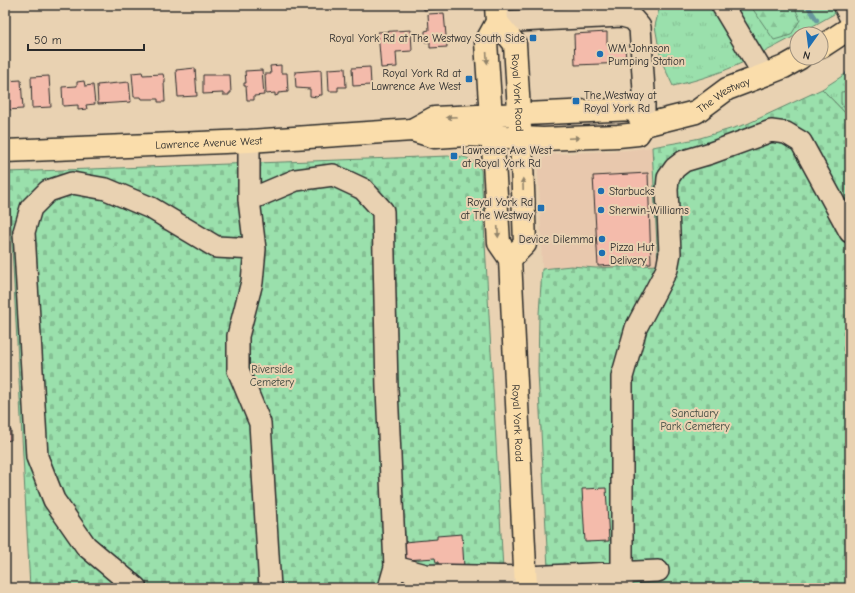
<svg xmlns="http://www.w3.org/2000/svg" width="855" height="593" viewBox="0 0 855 593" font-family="'Comic Neue',sans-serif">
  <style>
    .built { fill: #e8c8ad }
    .grass { fill: url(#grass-tufts); stroke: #62866c }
    .forest { fill: url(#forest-firs); stroke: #62866c }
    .cemetery { fill: url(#cemetery-stones); stroke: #62866c }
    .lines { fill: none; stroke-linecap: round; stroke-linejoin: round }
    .stream { stroke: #67989e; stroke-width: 4.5 }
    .building { fill: #f4bbab; stroke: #2b2b2b }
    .minor-casing { stroke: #2b2b2b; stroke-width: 24 }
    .major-casing { stroke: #2b2b2b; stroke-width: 25 }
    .minor { stroke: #e9d2b2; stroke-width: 21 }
    .major { stroke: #faddab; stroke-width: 22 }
    .oneway { fill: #92846b }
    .poi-dot { fill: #1f6fb2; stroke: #e9d2b2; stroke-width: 1.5 }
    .labels { text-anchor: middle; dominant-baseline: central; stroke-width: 4; stroke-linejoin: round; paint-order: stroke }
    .poi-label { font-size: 11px; fill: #2b2b2b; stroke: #e9d2b2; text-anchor: start }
    .street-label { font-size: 11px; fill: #2b2b2b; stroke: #e9d2b2 }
    .park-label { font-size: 11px; fill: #3c463e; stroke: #e9d2b2 }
  </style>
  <defs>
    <pattern id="grass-tufts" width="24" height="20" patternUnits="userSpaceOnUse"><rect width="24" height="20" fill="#9ae0ac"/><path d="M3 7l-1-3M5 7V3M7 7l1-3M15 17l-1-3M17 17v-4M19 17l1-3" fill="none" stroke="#85c094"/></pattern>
    <pattern id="forest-firs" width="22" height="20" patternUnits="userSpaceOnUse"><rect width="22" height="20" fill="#9ae0ac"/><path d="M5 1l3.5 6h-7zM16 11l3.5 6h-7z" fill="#85c094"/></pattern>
    <pattern id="cemetery-stones" width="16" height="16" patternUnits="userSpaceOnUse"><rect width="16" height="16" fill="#9ae0ac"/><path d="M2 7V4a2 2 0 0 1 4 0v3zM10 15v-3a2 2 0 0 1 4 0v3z" fill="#85c094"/></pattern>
  </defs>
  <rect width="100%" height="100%" fill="#e9d2b2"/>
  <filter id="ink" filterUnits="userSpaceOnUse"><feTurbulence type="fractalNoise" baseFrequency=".025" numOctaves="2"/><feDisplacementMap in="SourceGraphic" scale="8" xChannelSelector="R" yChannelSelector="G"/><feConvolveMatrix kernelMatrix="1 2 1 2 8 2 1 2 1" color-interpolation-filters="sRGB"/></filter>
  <g filter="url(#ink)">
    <!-- built -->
    <path class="built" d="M652 147 658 265 596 268 571 266 542 269 540 203 538 174V167L541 160 548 156 554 154 629 150Z"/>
    <!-- grass -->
    <path class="grass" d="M660 5H847L841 10C806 30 771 50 735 66 715 75 694 81 673 86L661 60 655 26Z
      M850 71V118L822 89Z"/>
    <!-- forest -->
    <path class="forest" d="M750 5H794L800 20 791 35 774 40Z
      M850 91V114L841 104V92Z"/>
    <!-- cemetery -->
    <path class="cemetery" d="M822 89 850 118V588H549L538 372 539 314 542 269 571 266 596 268 658 265 652 147 681 142 700 138 747 124Z
      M449 156C463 156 473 157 481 170L504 588H30L8 172Z"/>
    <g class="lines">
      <!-- stream -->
      <path class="stream" d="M807 5 817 20
        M847 74 850 79"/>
    </g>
    <!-- building -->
    <path class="building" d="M423 5H445V8L424 10Z
      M444 13 447 47 430 48V42H425V31L429 30 428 14Z
      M411 30 412 51 396 52 397 67 381 68 378 32Z
      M607 32V45L625 44 626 63 575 65 574 34Z
      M281 65V73H287L288 92 278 93V95L275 96V93L266 94 265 74H271L270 66Z
      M370 67 371 85 353 86 352 68Z
      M195 68 197 96 178 97 176 70Z
      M345 68 346 87H338V91H329L328 69Z
      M262 70 264 95 254 96V100H247L246 86H244V83H246L245 71Z
      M321 70 322 95H319L317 97 310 96V89L296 88 295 72Z
      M142 72 143 75 163 74 164 78H165V83H164L165 102H158V99H142L141 97H134L132 73Z
      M203 75H230L231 93H229V95H223V93L203 94Z
      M49 76 51 107 32 108 31 77Z
      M21 80 23 109 5 110V81Z
      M84 81 85 86 93 85 95 104 86 105 87 109 78 110V105L63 106 62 87 77 86V82Z
      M129 82 131 102 98 104 97 85Z
      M648 173 651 263 598 266 593 176Z
      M11 430V440L5 441V431Z
      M606 488 609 541 585 542 582 489Z
      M462 534 464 567 439 569 438 562H436L435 558 406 560 403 559 402 543H404V542L437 539V536Z
      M398 576 415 577V583L439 582V588H395Z"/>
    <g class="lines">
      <defs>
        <path id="minor" d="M722 5 764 75
          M844 5 850 17
          M497 22 622 16 633 19 640 27 644 91V125
          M249 141V200L255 249 252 282 238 336V370L260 423 270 588
          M249 200 296 180 333 175 363 189 383 211 387 389 395 567 426 575 526 577 658 571
          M136 588 86 546 54 500 37 457 24 232 31 208 48 191 72 183 106 189 151 208 216 247 255 249
          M389 588 395 567
          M622 588V377L636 328 667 269 670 253 667 190 668 178 675 168 684 161 711 153 771 131 786 133 801 142 850 232"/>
        <g id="major">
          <path id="s1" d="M496 5 497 22 486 42 494 163 499 243 510 259 526 588"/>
          <path id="s2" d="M497 22 515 44 522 162 525 244 510 259"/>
          <path d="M821 47 850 28"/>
          <path d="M412 130 434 118 634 109 644 125"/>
          <path id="s3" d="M5 151 249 141 412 130 435 137 465 135 543 139 618 136 638 134 644 125 696 112 727 89 764 75 784 67 800 58"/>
        </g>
      </defs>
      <!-- minor casing -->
      <use href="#minor" class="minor-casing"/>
      <!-- major casing -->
      <use href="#major" class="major-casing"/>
      <!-- minor -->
      <use href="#minor" class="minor"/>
      <!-- major -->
      <use href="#major" class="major"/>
    </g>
    <!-- one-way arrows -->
    <defs><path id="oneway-solid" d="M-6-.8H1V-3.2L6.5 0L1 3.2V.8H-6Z"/></defs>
    <g class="oneway">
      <use href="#oneway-solid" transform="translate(487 58) rotate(86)"/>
      <use href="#oneway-solid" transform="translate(452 117) rotate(177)"/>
      <use href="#oneway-solid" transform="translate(574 138) rotate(-2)"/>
      <use href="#oneway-solid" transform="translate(523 184) rotate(-92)"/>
      <use href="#oneway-solid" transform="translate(498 232) rotate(87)"/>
    </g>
  </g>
  <!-- markers -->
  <g class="poi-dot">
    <rect x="529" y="34" width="8" height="8" rx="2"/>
    <circle cx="600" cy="54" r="4"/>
    <rect x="465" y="75" width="8" height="8" rx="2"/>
    <rect x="572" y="97" width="8" height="8" rx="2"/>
    <rect x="450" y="152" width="8" height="8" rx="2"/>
    <circle cx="601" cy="191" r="4"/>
    <rect x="537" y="204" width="8" height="8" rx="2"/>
    <circle cx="601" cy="210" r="4"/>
    <circle cx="602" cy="239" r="4"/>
    <circle cx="602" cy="253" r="4"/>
  </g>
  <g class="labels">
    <!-- poi labels -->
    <g class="poi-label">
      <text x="525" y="38" text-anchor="end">Royal York Rd at The Westway South Side</text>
      <text x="608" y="48">WM Johnson<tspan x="608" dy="13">Pumping Station</tspan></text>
      <text x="461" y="73" text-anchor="end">Royal York Rd at<tspan x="461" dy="13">Lawrence Ave West</tspan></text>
      <text x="584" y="95">The Westway at<tspan x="584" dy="13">Royal York Rd</tspan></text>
      <text x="462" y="150">Lawrence Ave West<tspan x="462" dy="13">at Royal York Rd</tspan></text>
      <text x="609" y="191">Starbucks</text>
      <text x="533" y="202" text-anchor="end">Royal York Rd<tspan x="533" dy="13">at The Westway</tspan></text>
      <text x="609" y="210">Sherwin-Williams</text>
      <text x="594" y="239" text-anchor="end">Device Dilemma</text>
      <text x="610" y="247">Pizza Hut<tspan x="610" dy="13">Delivery</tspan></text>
    </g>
    <!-- street labels -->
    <g class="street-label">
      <text stroke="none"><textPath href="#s2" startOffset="77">Royal York Road</textPath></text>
      <text stroke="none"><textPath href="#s3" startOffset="732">The Westway</textPath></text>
      <text stroke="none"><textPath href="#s3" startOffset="204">Lawrence Avenue West</textPath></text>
      <text stroke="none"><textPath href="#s1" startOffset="425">Royal York Road</textPath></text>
    </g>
    <!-- park labels -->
    <g class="park-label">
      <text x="272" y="369">Riverside<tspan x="272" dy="13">Cemetery</tspan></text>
      <text x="695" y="413">Sanctuary<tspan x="695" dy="13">Park Cemetery</tspan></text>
    </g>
  </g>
  <!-- margin -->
  <rect width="855" height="593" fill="none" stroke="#e9d2b2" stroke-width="20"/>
  <rect x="10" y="10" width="835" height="573" fill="none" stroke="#2b2b2b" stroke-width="1.5" filter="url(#ink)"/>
  <!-- north arrow -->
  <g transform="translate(809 46) rotate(194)"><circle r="19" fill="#e9d2b2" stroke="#9d8f7c"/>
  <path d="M0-3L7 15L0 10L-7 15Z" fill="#1f6fb2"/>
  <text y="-6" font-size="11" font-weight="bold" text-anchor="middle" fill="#2b2b2b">N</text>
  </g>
  <!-- scale -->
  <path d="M28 44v6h116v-6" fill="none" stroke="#2b2b2b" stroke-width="2"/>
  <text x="34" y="44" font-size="12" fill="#2b2b2b" stroke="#e9d2b2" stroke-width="3" paint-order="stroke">50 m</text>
</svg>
